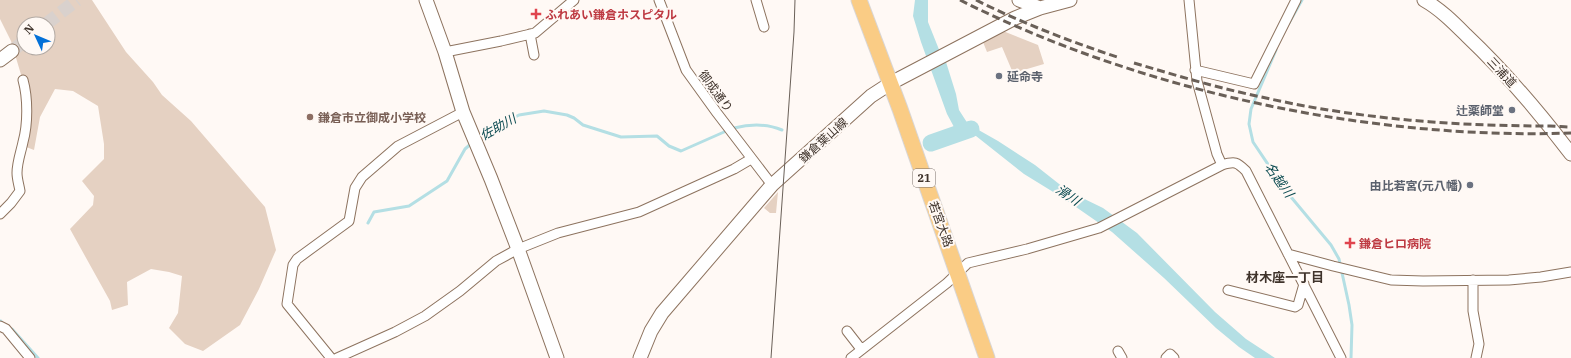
<svg xmlns="http://www.w3.org/2000/svg" width="1571" height="358" viewBox="0 0 1571 358" font-family="'IBM Plex Serif','Noto Sans JP',serif">
  <style>
    .green { fill: #e5d1c2; fill-rule: evenodd }
    .water { fill: #b4dfe4 }
    .lines { fill: none; stroke-linecap: round; stroke-linejoin: round }
    .stream { stroke: #b4dfe4; stroke-width: 3 }
    .river { stroke: #b4dfe4; stroke-width: 17 }
    .secondary-tunnel { stroke: #d9d1cd; stroke-width: 13; stroke-dasharray: 13 6; stroke-linecap: butt }
    .street-casing { stroke: #8d735f; stroke-width: 11 }
    .secondary-casing { stroke: #8d735f; stroke-width: 15 }
    .primary-casing { stroke: #d9d6d5; stroke-width: 17 }
    .street { stroke: #fff; stroke-width: 9 }
    .secondary { stroke: #fff; stroke-width: 13 }
    .primary { stroke: #facc85; stroke-width: 15 }
    .tram { stroke: #6a6058; stroke-width: 1 }
    .rail { stroke: #6a6058; stroke-width: 3; stroke-dasharray: 8 4; stroke-linecap: butt }
    .health-dot { fill: #e0444e; stroke: #fff9f5; stroke-width: 1.5 }
    .worship-dot { fill: #6b7280; stroke: #fff9f5; stroke-width: 1.5 }
    .education-dot { fill: #8d6e63; stroke: #fff9f5; stroke-width: 1.5 }
    .labels { text-anchor: middle; dominant-baseline: central; stroke-width: 4; stroke-linejoin: round; paint-order: stroke }
    .shield { fill: #fff9f5; stroke: #796e68; stroke-width: 1 }
    .shield-label { font-size: 11px; font-weight: bold; fill: #3f332b }
    .health-label { font-size: 12px; font-weight: bold; fill: #be3a42; stroke: #fff9f5; text-anchor: start }
    .street-label { font-size: 12px; fill: #3f332b; stroke: #fff9f5 }
    .worship-label { font-size: 12px; font-weight: bold; fill: #5b616d; stroke: #fff9f5; text-anchor: end }
    .education-label { font-size: 12px; font-weight: bold; fill: #785e54; stroke: #fff9f5; text-anchor: start }
    .water-label { font-size: 13px; font-style: italic; fill: #0a4a50; stroke: #fff9f5 }
    .neighbourhood-label { font-size: 13px; font-weight: bold; fill: #3f332b; stroke: #fff9f5 }
  </style>
  <rect width="100%" height="100%" fill="#fff9f5"/>
  <!-- green -->
  <path class="green" d="M0 0H92L126 52 153 82 162 95 191 121 265 207 276 250 259 289 240 325 203 351 185 344 169 328 178 313 182 276 169 272 151 269 127 282 128 305 112 310 110 301 70 229 93 205 94 196 82 181 104 159V144L98 106 73 91 55 89 40 117 34 150 21 145 25 88 11 41 0 19ZM24 24H48V48H24Z
    M1003 31 1038 45 1044 64 1013 73 1002 47 987 52 983 42Z
    M778 192 776 213H770L764 208Z"/>
  <!-- water -->
  <path class="water" d="M915 0H928V22L940 52 946 62 956 94 959 110 968 124 998 141 1035 165 1068 191 1103 208 1137 233 1215 312 1246 339 1275 358H1255L1239 347 1216 328 1164 278 1112 232 1063 198 1024 174 976 136 954 127 947 114 921 42 913 16Z"/>
  <g class="lines">
    <!-- stream -->
    <path class="stream" d="M1289 23 1302 0
      M1276 50 1251 109 1249 124 1253 142 1286 191 1331 245 1339 259 1349 305 1352 325 1351 358
      M734 128C750 124 768 124 782 130
      M478 137 519 115 544 111 567 115 574 118 583 125 621 137 657 136 669 146 681 151 724 132
      M368 223 374 212 409 206 447 181 465 149 473 142
      M0 321H1
      M12 329 38 358"/>
    <!-- river -->
    <path class="river" d="M931 143 971 129"/>
    <!-- secondary-tunnel -->
    <path class="secondary-tunnel" d="M46 24 77 0
      M12 51 24 41"/>
    <defs>
      <path id="street" d="M659 0 686 70 717 113 772 185
        M756 0 764 27
        M1189 0 1197 81 1217 154 1222 165
        M530 34 534 55
        M445 52 501 41 535 33 574 0
        M1195 70 1254 84 1296 0
        M0 214 11 203 20 191C19 185 17 179 17 173 17 162 21 152 23 142 28 124 28 98 23 80
        M1288 254 1333 266 1391 280 1423 281 1509 280 1541 277 1571 272
        M1473 280V311L1479 344 1476 358
        M1228 290 1295 307 1298 305 1304 284
        M0 326 6 329 30 358
        M847 331 861 349
        M1118 351 1122 358
        M331 358 287 304 293 265 297 259 349 221 355 188 362 177 398 146 463 112
        M337 358 395 332 425 316 460 291 496 261 518 249 558 233 639 212 734 169 751 159
        M851 358 947 283 968 263 1027 249 1099 228 1222 165C1235 161 1237 162 1246 171L1341 358
        M1166 358 1170 354 1174 358"/>
      <path id="secondary" d="M426 0 445 52 463 112 491 179 518 249 557 358
        M1019 0 1040 8
        M1424 0C1440 9 1453 22 1466 35 1504 71 1539 112 1571 154
        M0 60 12 51
        M640 358 651 331 662 313 759 200 772 185 871 96 891 83 1015 18 1040 8 1070 0"/>
      <path id="primary" d="M859 0 900 109 987 358"/>
    </defs>
    <!-- street casing -->
    <use href="#street" class="street-casing"/>
    <!-- secondary casing -->
    <use href="#secondary" class="secondary-casing"/>
    <!-- primary casing -->
    <use href="#primary" class="primary-casing"/>
    <!-- street -->
    <use href="#street" class="street"/>
    <!-- secondary -->
    <use href="#secondary" class="secondary"/>
    <!-- primary -->
    <use href="#primary" class="primary"/>
    <!-- tram -->
    <path class="tram" d="M771 358 794 32 795 0"/>
    <!-- rail -->
    <path class="rail" d="M960 0C1141 91 1368 140 1571 133
      M976 0C1022 23 1069 41 1117 57
      M1134 63C1178 76 1222 89 1266 98 1359 119 1455 126 1550 126 1557 126 1564 127 1571 127"/>
  </g>
  <!-- markers -->
  <g class="health-dot">
    <path d="M534 8h4v4h4v4h-4v4h-4v-4h-4v-4h4z"/>
    <path d="M1348 237h4v4h4v4h-4v4h-4v-4h-4v-4h4z"/>
  </g>
  <g class="worship-dot">
    <circle cx="999" cy="76" r="4"/>
    <circle cx="1512" cy="110" r="4"/>
    <circle cx="1470" cy="185" r="4"/>
  </g>
  <circle class="education-dot" cx="310" cy="117" r="4"/>
  <g class="labels">
    <!-- shield labels -->
    <rect class="shield" x="913" y="169" width="22" height="18" rx="3"/>
    <g class="shield-label">
      <text x="924" y="178">21</text>
    </g>
    <!-- health labels -->
    <g class="health-label">
      <text x="545" y="14">ふれあい鎌倉ホスピタル</text>
      <text x="1359" y="243">鎌倉ヒロ病院</text>
    </g>
    <!-- street labels -->
    <g class="street-label">
      <text transform="translate(1502 72) rotate(47)">三浦道</text>
      <text transform="translate(716 91) rotate(54)">御成通り</text>
      <text transform="translate(823 140) rotate(-42)">鎌倉葉山線</text>
      <text transform="translate(941 224) rotate(70)">若宮大路</text>
    </g>
    <!-- worship labels -->
    <g class="worship-label">
      <text x="1007" y="76" text-anchor="start">延命寺</text>
      <text x="1504" y="110">辻薬師堂</text>
      <text x="1462" y="185">由比若宮(元八幡)</text>
    </g>
    <!-- education labels -->
    <g class="education-label">
      <text x="318" y="117">鎌倉市立御成小学校</text>
    </g>
    <!-- water labels -->
    <g class="water-label">
      <text transform="translate(498 127) rotate(-29)">佐助川</text>
      <text transform="translate(1279 180) rotate(54)">名越川</text>
      <text transform="translate(1068 195) rotate(34)">滑川</text>
    </g>
    <!-- neighbourhood labels -->
    <g class="neighbourhood-label">
      <text x="1285" y="277">材木座一丁目</text>
    </g>
  </g>
  <!-- north arrow -->
  <g transform="translate(36 36) rotate(314)"><circle r="19" fill="#fff9f5" stroke="#b2aaa4"/>
  <path d="M0-3L7 15L0 10L-7 15Z" fill="#0471d8"/>
  <text y="-6" font-size="11" font-weight="bold" text-anchor="middle" fill="#3f332b">N</text>
  </g>
</svg>
